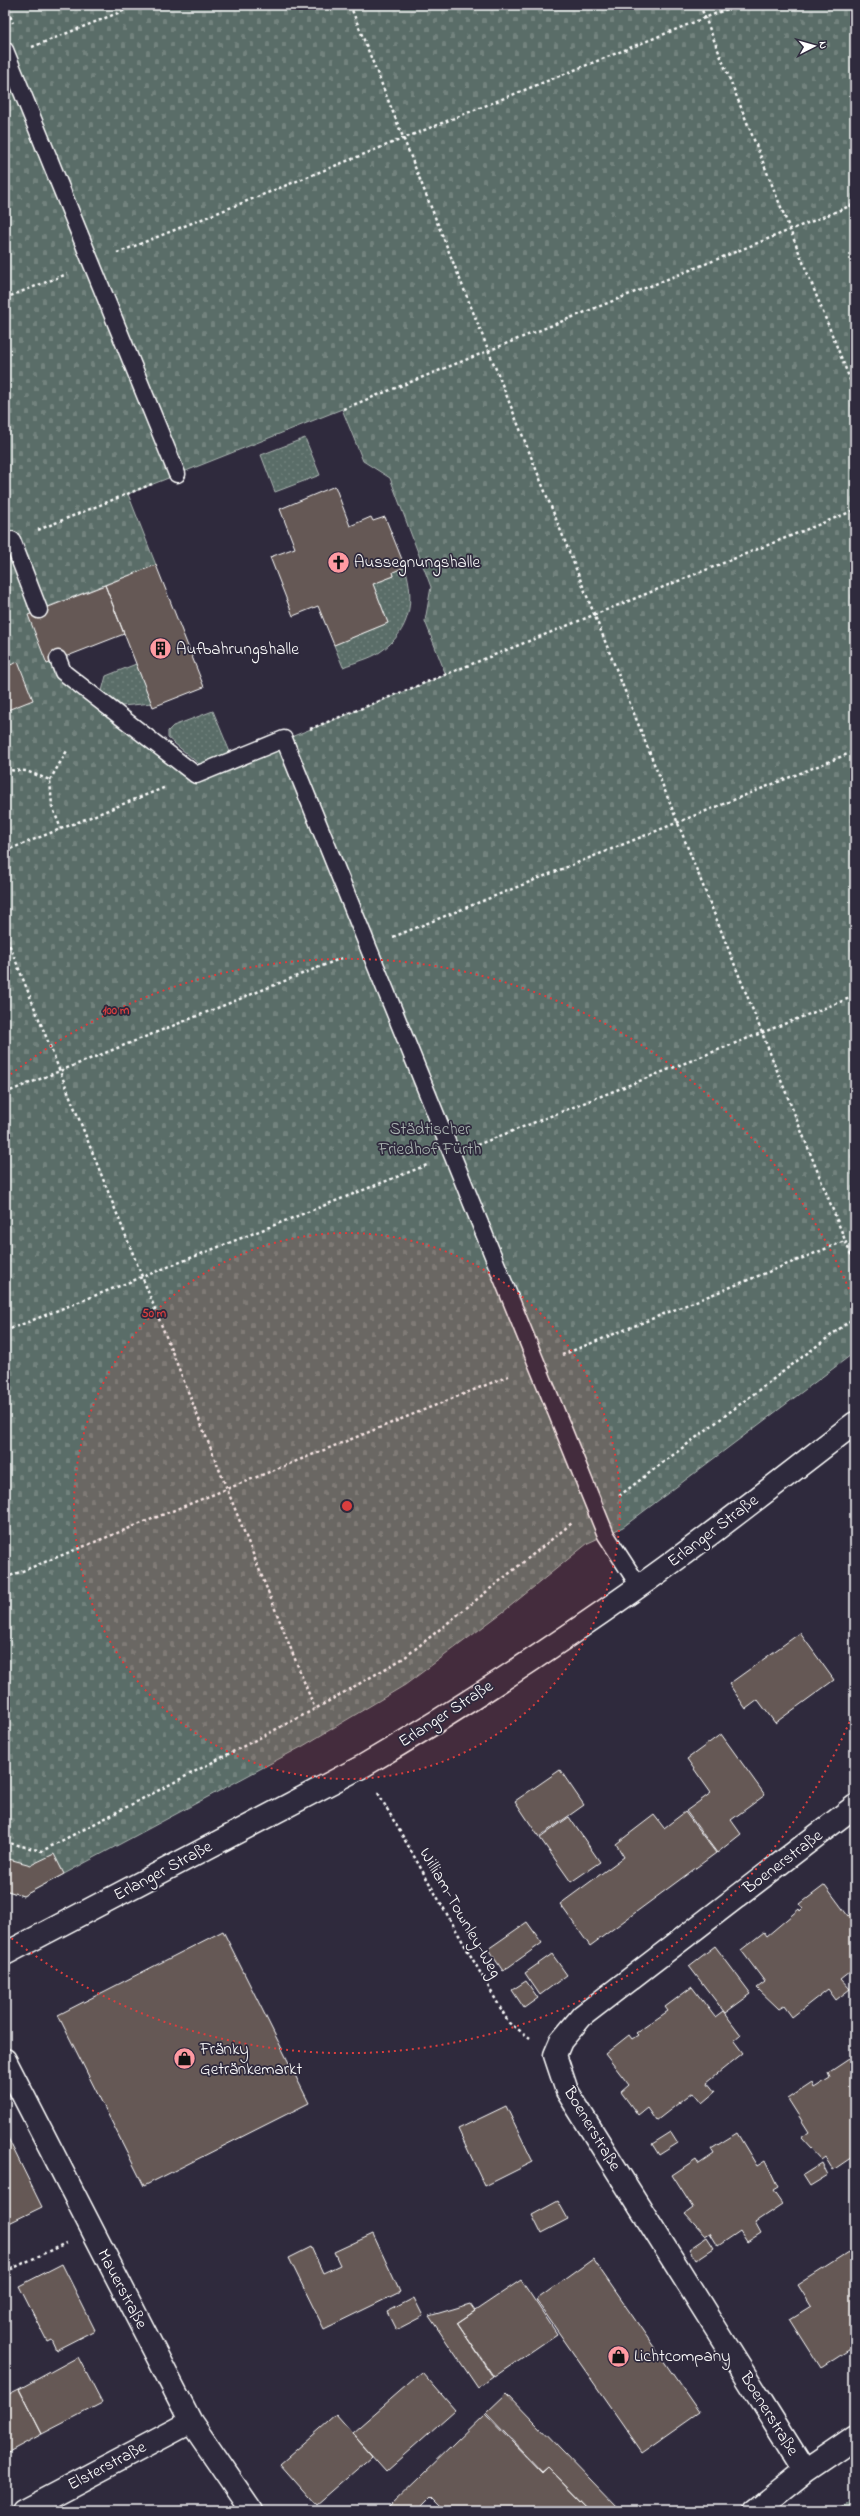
<svg xmlns="http://www.w3.org/2000/svg" width="860" height="2516" viewBox="0 0 860 2516" font-family="'Indie Flower',sans-serif">
  <style>
    .grass { fill: url(#grass-dots); stroke: #acb6b3 }
    .cemetery { fill: url(#cemetery-stones); stroke: #acb6b3; fill-rule: evenodd }
    .pitch { fill: #5a6d67; stroke: #acb6b3 }
    .building { fill: #655854; stroke: #fff }
    .lines { fill: none; stroke-linecap: round; stroke-linejoin: round }
    .service-casing { stroke: #fff; stroke-width: 19 }
    .minor-casing { stroke: #fff; stroke-width: 25 }
    .secondary-casing { stroke: #fff; stroke-width: 25 }
    .path { stroke: #fff; stroke-width: 2.5; stroke-dasharray: 3 3; stroke-linecap: butt }
    .service { stroke: #2f2a3d; stroke-width: 16 }
    .minor { stroke: #2f2a3d; stroke-width: 22 }
    .secondary { stroke: #2f2a3d; stroke-width: 22 }
    .ring { fill: none; stroke: #da3e3e; stroke-width: 2; stroke-dasharray: 2 4 }
    .labels { text-anchor: middle; dominant-baseline: central; stroke-width: 3.5; stroke-linejoin: round; paint-order: stroke }
    .poi-label { font-size: 17px; fill: #fff; stroke: #2f2a3d; text-anchor: start }
    .park-label { font-size: 17px; fill: #acb6b3; stroke: #2f2a3d }
    .street-label { font-size: 17px; fill: #fff; stroke: #2f2a3d }
    .centre { fill: #da3e3e; stroke: #2f2a3d; stroke-width: 2 }
    .ring-label { font-size: 12px; text-anchor: middle; font-weight: bold; fill: #da3e3e; stroke: #2f2a3d; stroke-width: 3.5; stroke-linejoin: round; paint-order: stroke }
  </style>
  <defs>
    <pattern id="grass-dots" width="8" height="8" patternUnits="userSpaceOnUse"><rect width="8" height="8" fill="#5a6d67"/><path d="M2 2h.1M6 6h.1" fill="none" stroke="#73837e" stroke-width="1.8" stroke-linecap="round"/></pattern>
    <pattern id="cemetery-stones" width="16" height="16" patternUnits="userSpaceOnUse"><rect width="16" height="16" fill="#5a6d67"/><path d="M2 7V4a2 2 0 0 1 4 0v3zM10 15v-3a2 2 0 0 1 4 0v3z" fill="#73837e"/></pattern>
  </defs>
  <rect width="100%" height="100%" fill="#2f2a3d"/>
  <filter id="ink" filterUnits="userSpaceOnUse"><feTurbulence type="fractalNoise" baseFrequency=".025" numOctaves="2"/><feDisplacementMap in="SourceGraphic" scale="8" xChannelSelector="R" yChannelSelector="G"/><feConvolveMatrix kernelMatrix="1 2 1 2 8 2 1 2 1" color-interpolation-filters="sRGB"/></filter>
  <g filter="url(#ink)">
    <!-- grass -->
    <path class="grass" d="M305 438 320 475 275 492 261 455Z
      M405 567C415 600 411 631 380 652 370 659 355 662 343 667L334 645 388 623 373 584 394 576 393 572Z
      M136 664 152 703 122 706 102 691 106 676Z
      M213 711 230 752 199 764 168 738V731L173 726Z"/>
    <!-- cemetery -->
    <path class="cemetery" d="M5 5H855V1352L623 1527 588 1543 503 1612 405 1685 303 1746 23 1896 5 1890ZM342 409 363 461 390 478 431 587 425 621 446 675 196 775 63 672 39 610 156 565 128 494Z"/>
    <!-- pitch -->
    <path class="pitch" d="M855 2498V2511H836Z"/>
    <!-- building -->
    <path class="building" d="M335 486 350 526 371 517 373 521 385 517 405 567 393 572 394 576 373 584 388 623 334 645 318 606 293 616 270 557 295 548 280 509Z
      M156 565 204 687 153 707 105 585Z
      M105 585 124 634 47 664 28 615Z
      M18 662 33 700 5 711V667Z
      M855 1485V1494L850 1488Z
      M800 1633 834 1680 775 1723 758 1700 746 1709 729 1684Z
      M721 1734 765 1795 731 1820 741 1834 717 1853 686 1811 711 1793 687 1759Z
      M560 1770 584 1805 539 1837 515 1801Z
      M685 1812 716 1853 590 1946 560 1904 624 1857 616 1844 654 1815 664 1828Z
      M569 1817 600 1862 571 1882 540 1838Z
      M54 1854 64 1874 23 1896 5 1890V1858L31 1865Z
      M825 1885 848 1916 855 1910V1968L841 1979 850 1989 836 2000 828 1989 792 2017 784 2006 779 2009 757 1988 765 1982 741 1950 764 1932 767 1936 799 1909 800 1911 803 1908 800 1904Z
      M527 1922 542 1943 503 1971 488 1949Z
      M223 1931 309 2103 144 2186 58 2015Z
      M715 1946 751 1994 725 2013 689 1966Z
      M552 1954 567 1975 540 1995 525 1973Z
      M526 1981 538 1998 524 2008 512 1990Z
      M692 1987 715 2017 723 2011 741 2035 734 2041 743 2053 707 2082 715 2092 702 2103 693 2092 656 2121 647 2108 638 2115 621 2092 629 2085 605 2054 629 2035 632 2039 638 2035 636 2033 668 2011 665 2007Z
      M852 2057 855 2062V2155L833 2170 825 2157 821 2160 801 2138 809 2132 788 2099 812 2083 814 2088 830 2078 828 2073Z
      M506 2106 533 2162 485 2186 458 2129Z
      M5 2132 42 2207 5 2225Z
      M671 2132 678 2143 659 2155 652 2144Z
      M737 2133 757 2166 765 2161 778 2188 773 2191 782 2204 755 2222 761 2233 747 2242 740 2231 718 2246 710 2233 705 2236 685 2214 693 2208 672 2175 696 2159 699 2164 714 2154 711 2149Z
      M822 2163 828 2175 810 2186 803 2175Z
      M558 2201 568 2219 541 2233 532 2215Z
      M373 2234 400 2292 324 2329 289 2258 311 2247 323 2273 340 2265 334 2252Z
      M707 2237 714 2248 696 2260 689 2249Z
      M848 2253 855 2264V2346L821 2368 790 2319 811 2306 798 2285Z
      M593 2259 699 2412 642 2452 536 2300Z
      M62 2264 95 2330 56 2350 51 2339 47 2341 19 2286Z
      M521 2280 557 2334 494 2377 457 2323Z
      M414 2298 423 2316 396 2330 387 2312Z
      M470 2304 475 2311 457 2323 493 2377 478 2388 429 2316Z
      M78 2357 102 2403 42 2434 19 2389Z
      M422 2372 455 2410 386 2471 352 2433Z
      M19 2389 42 2434 5 2454V2396Z
      M507 2393 618 2508 615 2511H591L548 2467 542 2472 486 2413Z
      M485 2414 542 2473 548 2467 591 2511H447L432 2496 417 2511H392L389 2507Z
      M336 2415 372 2456 316 2505 280 2464Z"/>
    <g class="lines">
      <defs>
        <path id="service" d="M5 50 177 474
          M12 540 39 610
          M58 659 63 672 196 775 284 739 606 1535 639 1586"/>
        <path id="minor" d="M5 2060 191 2422 252 2511
          M805 2471 567 2091 555 2055 561 2041 582 2016 855 1806
          M23 2511 191 2422
          M755 2511 805 2471 855 2437"/>
        <path id="secondary" d="M5 1954 363 1766C457 1711 549 1650 638 1587 712 1535 783 1478 855 1423"/>
      </defs>
      <!-- service casing -->
      <use href="#service" class="service-casing"/>
      <!-- minor casing -->
      <use href="#minor" class="minor-casing"/>
      <!-- secondary casing -->
      <use href="#secondary" class="secondary-casing"/>
      <!-- path -->
      <path class="path" d="M6 5 13 23
        M350 5 855 1265
        M700 5 855 392
        M32 47 138 5
        M117 253 737 5
        M5 298 67 274
        M343 409 855 204
        M38 530 152 484
        M310 729 855 510
        M5 770 26 771 50 780 52 806 61 829
        M50 780 68 749
        M5 851 166 787
        M5 934 315 1709
        M393 937 855 751
        M5 1093 342 958
        M477 1145 855 996
        M5 1331 427 1165
        M562 1355 845 1241
        M619 1496 855 1317
        M5 1578 511 1375
        M378 1793 509 2023 530 2038
        M5 1842 42 1851 315 1709 404 1658 572 1523
        M5 2272 66 2243"/>
      <!-- service -->
      <use href="#service" class="service"/>
      <!-- minor -->
      <use href="#minor" class="minor"/>
      <!-- secondary -->
      <use href="#secondary" class="secondary"/>
    </g>
  </g>
  <!-- distance rings -->
  <circle cx="347" cy="1506" r="273" fill="#da3e3e" fill-opacity=".12"/>
  <g class="ring">
    <circle cx="347" cy="1506" r="273"/>
    <path d="M854 1711A547 547 0 0 1 6 1934M6 1078A547 547 0 0 1 854 1301"/>
  </g>
  <!-- icons -->
  <defs>
    <symbol id="church-disc" viewBox="-11 -11 22 22"><circle r="9.5" fill="#ff9aa2" stroke="#2f2a3d"/><path d="M-1.2-6h2.4v3.5h3.3v2.4h-3.3V6h-2.4V-.1h-3.3v-2.4h3.3Z" fill="#111"/></symbol>
    <symbol id="building-disc" viewBox="-11 -11 22 22"><circle r="9.5" fill="#ff9aa2" stroke="#2f2a3d"/><path d="M-4-6H4V6H1V3H-1V6H-4ZM-2.5-4.3h1.7v1.8h-1.7ZM.8-4.3h1.7v1.8H.8ZM-2.5-1h1.7V.8h-1.7ZM.8-1h1.7V.8H.8Z" fill="#111"/></symbol>
    <symbol id="shop-disc" viewBox="-11 -11 22 22"><circle r="9.5" fill="#ff9aa2" stroke="#2f2a3d"/><path d="M-5-2.5h2.3a2.7 3.5 0 0 1 5.4 0H5L5.5 6h-11ZM-1.5-2.5h3a1.5 2.3 0 0 0-3 0Z" fill="#111"/></symbol>
  </defs>
  <g fill-rule="evenodd">
    <use href="#church-disc" x="326" y="550" width="25" height="25"/>
    <use href="#building-disc" x="148" y="636" width="25" height="25"/>
    <use href="#shop-disc" x="172" y="2046" width="25" height="25"/>
    <use href="#shop-disc" x="606" y="2344" width="25" height="25"/>
  </g>
  <g class="labels">
    <!-- poi labels -->
    <g class="poi-label">
      <text x="354" y="562">Aussegnungshalle</text>
      <text x="176" y="649">Aufbahrungshalle</text>
      <text x="200" y="2049">Fränky<tspan x="200" dy="20">Getränkemarkt</tspan></text>
      <text x="634" y="2356">Lichtcompany</text>
    </g>
    <!-- park labels -->
    <g class="park-label">
      <text x="430" y="1129">Städtischer<tspan x="430" dy="20">Friedhof Fürth</tspan></text>
    </g>
    <!-- street labels -->
    <g class="street-label">
      <text transform="translate(713 1531) rotate(-37)">Erlanger Straße</text>
      <text transform="translate(446 1714) rotate(-33)">Erlanger Straße</text>
      <text transform="translate(783 1862) rotate(-37)">Boenerstraße</text>
      <text transform="translate(163 1871) rotate(-28)">Erlanger Straße</text>
      <text transform="translate(460 1913) rotate(60)">William-Townley-Weg</text>
      <text transform="translate(592 2129) rotate(59)">Boenerstraße</text>
      <text transform="translate(122 2289) rotate(62)">Mauerstraße</text>
      <text transform="translate(769 2414) rotate(58)">Boenerstraße</text>
      <text transform="translate(107 2466) rotate(-28)">Elsterstraße</text>
    </g>
  </g>
  <circle cx="347" cy="1506" r="6" class="centre"/>
  <g class="ring-label">
    <text x="116" y="1014">100 m</text>
    <text x="154" y="1317">50 m</text>
  </g>
  <!-- margin -->
  <rect width="860" height="2516" fill="none" stroke="#2f2a3d" stroke-width="20"/>
  <rect x="10" y="10" width="840" height="2496" fill="none" stroke="#fff" stroke-width="1.5" filter="url(#ink)"/>
  <!-- north arrow -->
  <g transform="translate(814 46) rotate(84)" stroke="#2f2a3d" stroke-width="3" paint-order="stroke">
  <path d="M0-3L7 15L0 10L-7 15Z" fill="#ffffff"/>
  <text y="-6" font-size="11" font-weight="bold" text-anchor="middle" fill="#ffffff">N</text>
  </g>
</svg>
